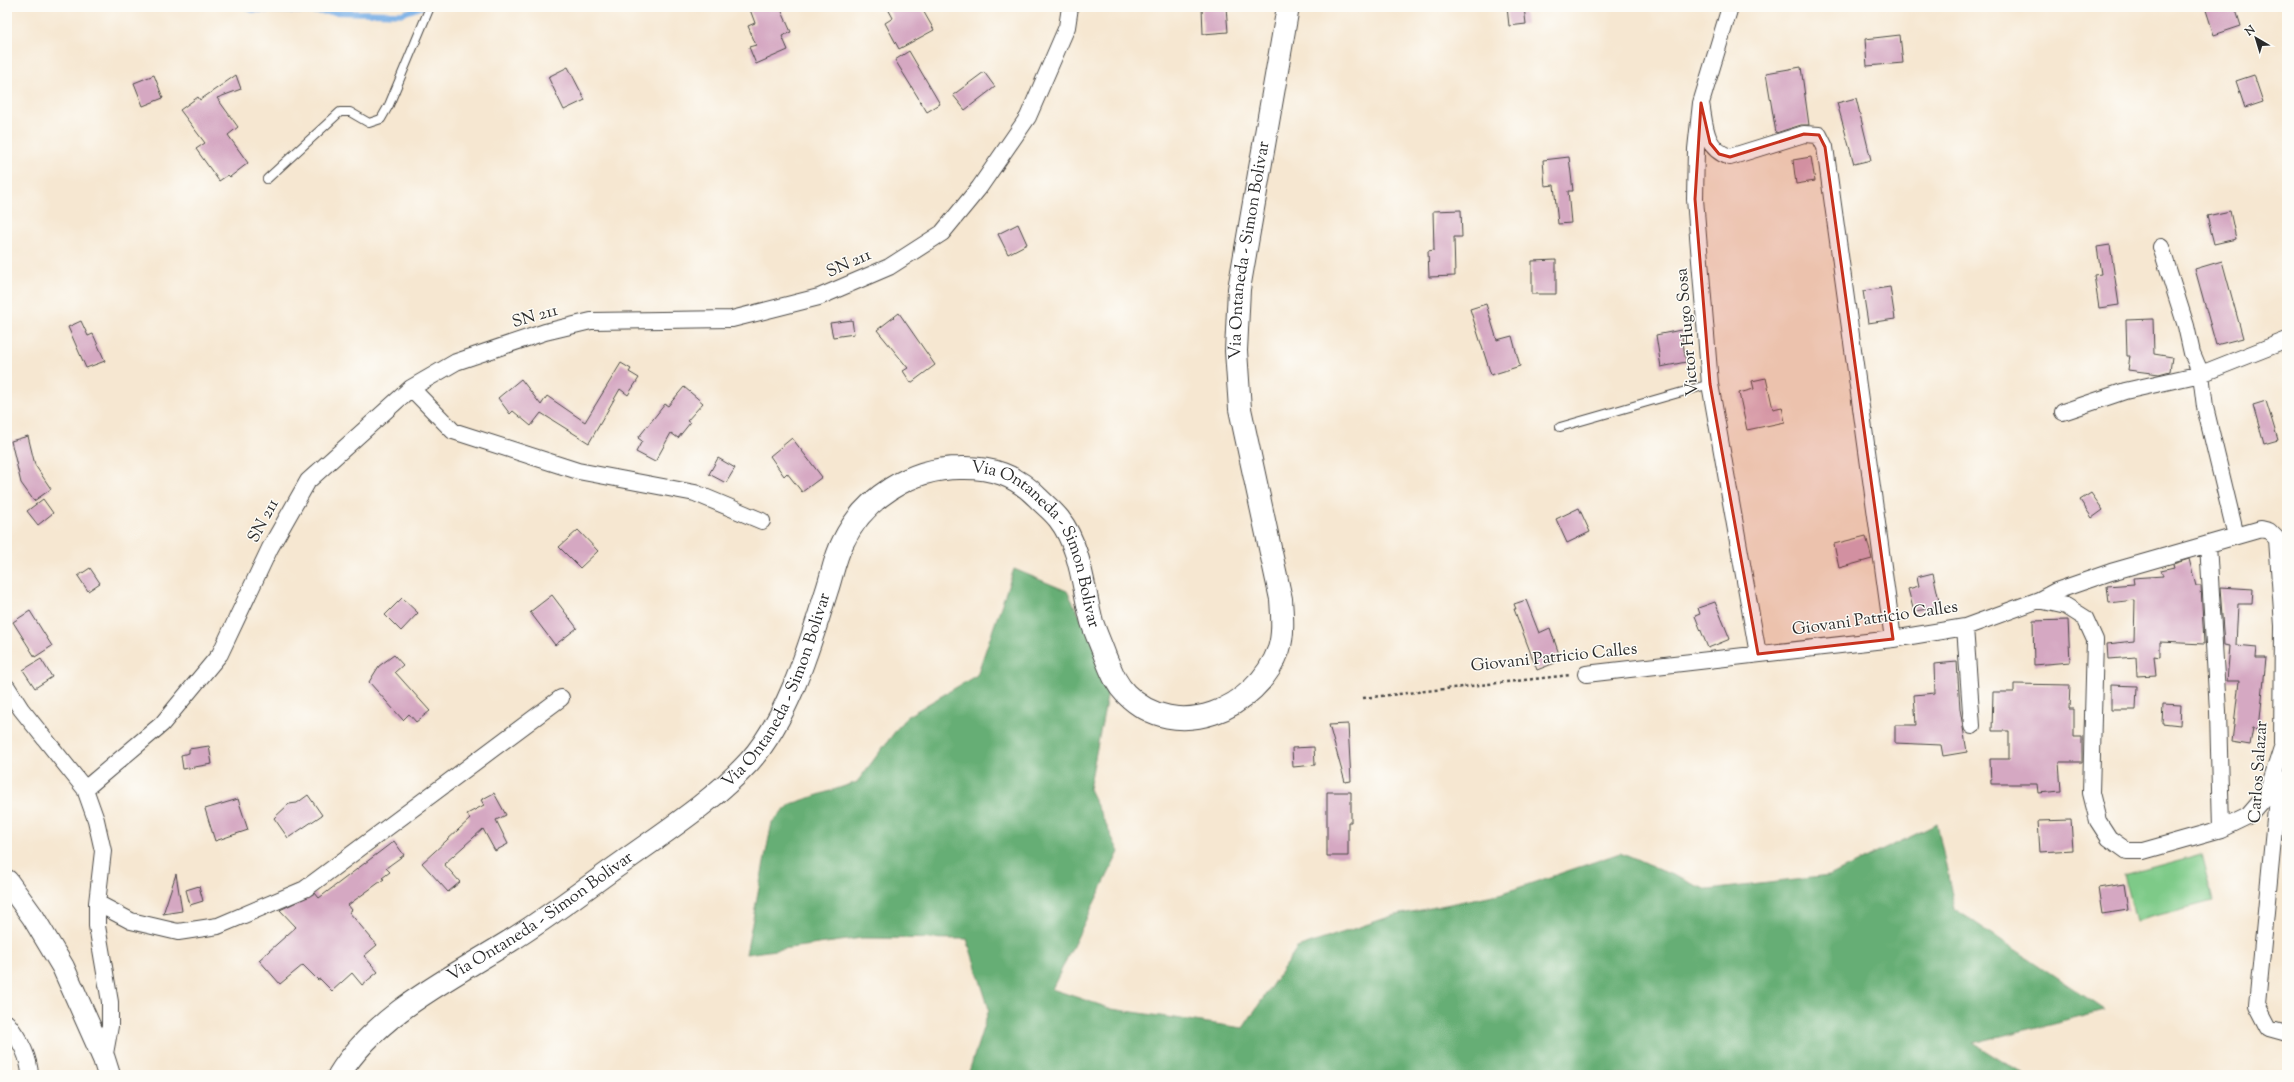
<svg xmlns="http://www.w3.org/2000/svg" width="2294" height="1082" viewBox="0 0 2294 1082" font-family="'Sorts Mill Goudy',serif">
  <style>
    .green { fill: #7eca88; stroke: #547a5a }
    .forest { fill: #66ae74; stroke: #486c50 }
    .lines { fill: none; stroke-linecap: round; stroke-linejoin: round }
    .stream { stroke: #76ade5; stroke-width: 5.5 }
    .building { fill: #d5a8c2 }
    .lane-casing { stroke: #494744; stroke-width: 10 }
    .street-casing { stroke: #494744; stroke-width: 18 }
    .secondary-casing { stroke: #494744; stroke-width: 24 }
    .path { stroke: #494744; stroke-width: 2.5; stroke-dasharray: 3 3; stroke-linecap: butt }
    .lane { stroke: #fff; stroke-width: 8 }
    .street { stroke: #fff; stroke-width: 16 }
    .secondary { stroke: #fff; stroke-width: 22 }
    .marked { fill: #c8321e; fill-opacity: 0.2; stroke: #c8321e; stroke-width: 3; stroke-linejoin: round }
    .labels { text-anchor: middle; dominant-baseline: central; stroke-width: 3; stroke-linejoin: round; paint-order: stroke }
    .street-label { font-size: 17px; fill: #2b2b2b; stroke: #fdfcf7 }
  </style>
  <rect width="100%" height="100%" fill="#fdfcf7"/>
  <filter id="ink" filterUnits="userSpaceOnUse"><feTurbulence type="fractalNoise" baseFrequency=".025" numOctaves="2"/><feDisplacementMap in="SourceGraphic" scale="8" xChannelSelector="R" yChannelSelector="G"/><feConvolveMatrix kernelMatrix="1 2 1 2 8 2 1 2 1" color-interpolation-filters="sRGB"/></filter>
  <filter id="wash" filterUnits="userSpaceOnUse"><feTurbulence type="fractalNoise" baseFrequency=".012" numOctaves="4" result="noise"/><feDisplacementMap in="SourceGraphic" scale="16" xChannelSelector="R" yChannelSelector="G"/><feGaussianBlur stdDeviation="0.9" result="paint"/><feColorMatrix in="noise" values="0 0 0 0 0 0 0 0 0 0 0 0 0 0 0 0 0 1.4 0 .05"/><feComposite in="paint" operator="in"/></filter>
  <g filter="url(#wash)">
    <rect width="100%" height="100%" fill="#f6e7d1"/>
    <!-- green -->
    <path class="green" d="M2201 854 2213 901 2136 921 2124 875Z"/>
    <!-- forest -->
    <path class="forest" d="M1014 569 1067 591 1111 676 1089 789 1119 852 1052 989 1112 1009 1243 1028 1297 948 1392 916 1503 893 1620 853 1708 890 1829 876 1937 824 1955 909 2105 1010 1973 1043 2024 1075H968L989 1009 967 939 862 938 746 954 772 822 791 804 857 782 906 717 977 675Z"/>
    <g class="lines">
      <!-- stream -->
      <path class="stream" d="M246 7 252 10 401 14 422 7"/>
    </g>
    <g id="blocks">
      <!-- building -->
      <path class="building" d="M749 7H780L791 32 782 36 788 50 756 64 749 47 756 45 748 26 755 23Z
        M887 7H921L934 30 899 49 885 23 893 18Z
        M1202 7H1226L1228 32 1203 34Z
        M1507 7H1524L1526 24 1509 26Z
        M2205 7H2235L2241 26 2214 35Z
        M1900 35 1903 63 1867 66 1865 39Z
        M909 51 940 104 927 112 895 60Z
        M568 67 585 100 564 110 548 77Z
        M1801 67 1809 125H1801L1776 133 1766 73Z
        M984 72 995 87 965 110 953 95Z
        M154 75 163 98 143 106 134 83Z
        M236 75 241 89 217 98 238 127 228 135 248 163 230 177 228 175 219 181 196 149 205 143 180 110 198 97 200 100Z
        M2254 75 2263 102 2245 108 2236 81Z
        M1856 98 1871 160 1854 164 1837 103Z
        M1569 157 1573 191H1568L1571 223 1558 224 1554 185 1545 186 1543 160Z
        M1811 157 1815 181 1796 184 1793 160Z
        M1461 210 1462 237H1454L1455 276 1429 277 1428 251 1434 250 1433 211Z
        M2230 211 2236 239 2214 244 2207 216Z
        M1018 224 1027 244 1008 254 998 234Z
        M2110 245 2119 305 2099 308 2094 275 2101 274 2097 247Z
        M1556 260V294H1532V261Z
        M2222 261 2243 338 2216 345 2195 269Z
        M1890 287 1895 319 1868 323 1863 291Z
        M1486 304 1497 340 1512 336 1520 366 1491 375 1470 309Z
        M899 313 935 365 911 383 903 371 908 368 877 330Z
        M2153 319 2154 354 2172 357 2170 371 2159 374 2128 370 2130 356H2127L2126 320Z
        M852 320 854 334 833 337 830 323Z
        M81 321 88 336 93 334 105 361 86 368 68 327Z
        M1681 330 1686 362 1661 367 1656 335Z
        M621 363 631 369 629 372 639 378 628 395 620 389 589 443 541 413 531 426 513 411 510 414 498 398 521 379 541 405 547 396 585 422Z
        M1766 378 1773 409 1782 407 1785 422 1747 430 1739 393 1754 389 1752 381Z
        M684 387 703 403 687 421 690 423 678 438 671 433 655 462 636 452 642 441 638 438 665 404 668 406Z
        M2266 401 2278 440 2264 444 2253 405Z
        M28 436 35 465 51 489 34 501 21 483 11 441Z
        M792 438 822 477 802 492 787 473 784 476 770 456Z
        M718 458 735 468 726 483 709 474Z
        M2091 493 2103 510 2092 518 2080 500Z
        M43 499 53 513 38 525 27 511Z
        M1579 508 1590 532 1567 543 1556 519Z
        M578 530 598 551 580 568 559 547Z
        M1866 536 1872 559 1839 568 1834 544Z
        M2189 559 2196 586H2201L2204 644 2160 642V657L2154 656 2156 675 2137 676 2136 657 2108 659 2107 644 2134 641 2135 600 2109 603 2107 586 2134 584 2133 578 2163 576 2161 570 2174 567 2173 564Z
        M90 568 100 583 88 591 78 576Z
        M1933 573 1940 605 1914 612 1908 589 1919 586 1917 577Z
        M2220 587 2253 589 2252 604H2238L2236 645 2257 647 2256 658H2266L2259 729 2253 728 2250 745 2232 742 2239 681H2227L2230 646 2224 645Z
        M552 595 577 628 555 645 530 612Z
        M402 598 418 613 401 631 385 615Z
        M1526 600 1539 633 1550 628 1559 654 1553 656 1555 663 1537 670 1514 609H1516L1514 604Z
        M1715 602 1730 639 1708 648 1695 616 1700 614 1698 608Z
        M30 611 52 646 35 657 13 622Z
        M2068 620 2070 662 2034 665 2033 621Z
        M394 655 403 665 395 672 430 711 416 722 409 714 403 720 369 682 379 666Z
        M41 659 52 677 35 688 23 670Z
        M1957 662 1960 709 1967 752 1943 756 1941 745 1895 743V725H1916L1914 695 1935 693 1934 664Z
        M2014 684 2070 685 2069 709H2074V737H2082V762H2059L2061 791 2038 793 2037 784H1991L1990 759H2009V731H1992L1993 692H2014Z
        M2111 685 2137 686 2136 710H2111Z
        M2163 704 2181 705 2180 725 2162 723Z
        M1348 724 1351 781 1345 782 1329 725Z
        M209 746 212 764 183 769 181 755 189 753V749Z
        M1314 747 1315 765 1293 767 1292 748Z
        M1327 792H1351V822H1348V856H1327Z
        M494 793 506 815 496 820 508 844 495 851 483 829 444 864 460 882 448 892 422 863 470 819 467 814 484 805 481 800Z
        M308 795 322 815 288 838 274 818 289 804 297 803Z
        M238 799 248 830 215 841 205 809Z
        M2071 820 2073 850 2040 852 2038 821Z
        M394 841 404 855 386 868 390 872 382 878 384 879 348 905 352 910 349 912 377 945 364 956 378 972 362 985 352 973 332 991 320 979 318 980 303 965 280 984 259 960 296 927 280 910 315 893 319 898Z
        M176 874 182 911 163 914Z
        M2124 884 2128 910 2102 914 2098 888Z
        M199 886 203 901 190 905 186 890Z"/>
    </g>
  </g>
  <g filter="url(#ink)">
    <use href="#blocks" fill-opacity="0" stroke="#494744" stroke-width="1"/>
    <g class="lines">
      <defs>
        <path id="lane" d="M267 179 340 112H350L369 123 381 119 389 105 430 7
          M1560 427 1710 384"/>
        <path id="street" d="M1730 7 1701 103 1696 149 1695 199 1710 384 1758 654
          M1701 103C1705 125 1704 149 1730 157L1804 134 1819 135 1825 147 1893 639
          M2161 247 2186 326 2192 353 2201 374 2205 407 2236 536
          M411 388 453 431 578 471 695 493 762 521
          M2063 412 2125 391 2201 374 2287 340
          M2208 544 2218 711 2221 829
          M2039 600 2056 591 2111 572 2261 529 2269 531 2277 539 2283 626 2282 744
          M1965 627 1972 726
          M1586 674 1893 639 1965 627 2039 600 2066 606 2085 618 2095 640 2091 793 2098 821 2109 838 2127 851H2143L2221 829 2248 816 2267 794 2287 732
          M7 687 21 709 85 789 96 820 103 851 97 903V926L110 1002V1026L104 1059
          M2279 777 2257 1005 2269 1028 2287 1033
          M85 789 162 724 220 654 270 548 308 481 411 388 456 362 545 332 591 321 732 319 819 297 889 267 942 233 979 188 1028 117 1067 27 1070 7
          M97 903 131 921 178 932 218 926 305 889 561 698
          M7 1023C19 1038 29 1055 30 1075"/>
        <g id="secondary">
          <path d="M7 881 33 917 63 967 104 1059 109 1075"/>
          <path id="s1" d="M339 1075C376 1014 451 978 510 941 549 917 586 888 623 862 666 831 713 801 749 762 789 717 809 647 827 590 832 575 835 557 843 542 864 498 911 468 960 468 991 467 1016 475 1038 498 1045 505 1053 511 1059 519 1081 547 1083 589 1092 622 1096 634 1101 645 1105 656 1111 670 1115 683 1126 694 1176 744 1257 710 1279 649 1284 633 1282 615 1281 599L1240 409 1236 351 1239 289 1288 7"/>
        </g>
      </defs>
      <!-- lane casing -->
      <use href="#lane" class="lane-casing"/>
      <!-- street casing -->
      <use href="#street" class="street-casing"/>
      <!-- secondary casing -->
      <use href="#secondary" class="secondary-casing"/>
      <!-- path -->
      <path class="path" d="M1363 698 1570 675"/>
      <!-- lane -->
      <use href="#lane" class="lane"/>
      <!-- street -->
      <use href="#street" class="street"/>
      <!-- secondary -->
      <use href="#secondary" class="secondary"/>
    </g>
  </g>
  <!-- marked area -->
  <path class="marked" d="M1701 103 1710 143 1719 154 1730 157 1804 134 1819 135 1825 147 1893 639 1758 654 1710 384 1695 199Z"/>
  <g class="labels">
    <!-- street labels -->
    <g class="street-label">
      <text stroke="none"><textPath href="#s1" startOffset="1804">Via Ontaneda - Simon Bolivar</textPath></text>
      <text transform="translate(849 264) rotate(-24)">SN 211</text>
      <text transform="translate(535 317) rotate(-16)">SN 211</text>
      <text transform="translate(1688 332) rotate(-95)">Victor Hugo Sosa</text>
      <text transform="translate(264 521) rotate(-62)">SN 211</text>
      <text stroke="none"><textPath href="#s1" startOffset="1026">Via Ontaneda - Simon Bolivar</textPath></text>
      <text transform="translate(1875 619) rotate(-8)">Giovani Patricio Calles</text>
      <text transform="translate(1554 658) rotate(-6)">Giovani Patricio Calles</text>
      <text stroke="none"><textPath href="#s1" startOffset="595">Via Ontaneda - Simon Bolivar</textPath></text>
      <text transform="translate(2259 772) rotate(-86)">Carlos Salazar</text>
      <text stroke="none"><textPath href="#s1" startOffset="258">Via Ontaneda - Simon Bolivar</textPath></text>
    </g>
  </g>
  <!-- margin -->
  <rect width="2294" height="1082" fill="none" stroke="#fdfcf7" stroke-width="24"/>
  <!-- north arrow -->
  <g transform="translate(2256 38) rotate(322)" stroke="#fdfcf7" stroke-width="3" paint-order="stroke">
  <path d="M0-3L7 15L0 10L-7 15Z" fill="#2b2b2b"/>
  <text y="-6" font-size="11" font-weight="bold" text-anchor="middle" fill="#2b2b2b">N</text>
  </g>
</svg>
